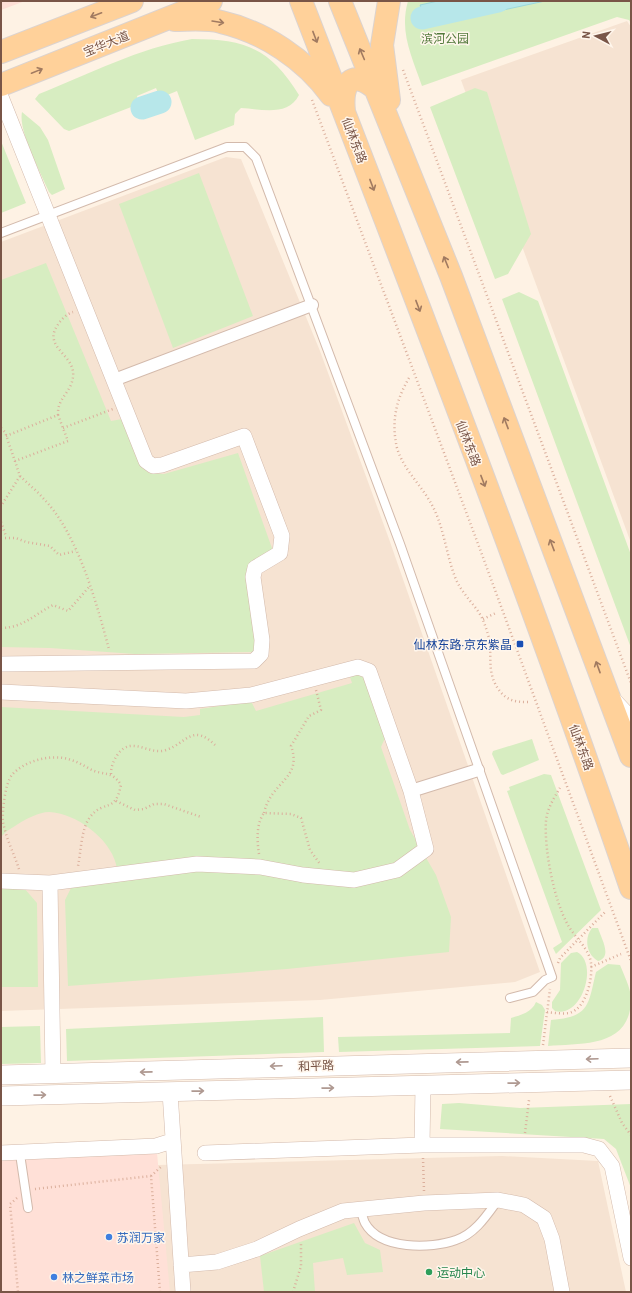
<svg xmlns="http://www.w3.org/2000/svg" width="632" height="1293" viewBox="0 0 632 1293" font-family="Barlow,'Noto Sans SC',sans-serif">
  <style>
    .residential { fill: #f6e3d2 }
    .commercial { fill: #ffe0d7 }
    .green { fill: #d7edc1 }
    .water { fill: #b7e7ea; stroke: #9cd8dc }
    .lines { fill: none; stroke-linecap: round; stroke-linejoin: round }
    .river { stroke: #b7e7ea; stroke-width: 23 }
    .service-casing { stroke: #d3baac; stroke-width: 10 }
    .pedestrian-casing { stroke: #d3baac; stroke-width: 14 }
    .minor-casing { stroke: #d3baac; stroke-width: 16 }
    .tertiary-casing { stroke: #d3baac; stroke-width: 20 }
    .primary-casing { stroke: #dcd3cf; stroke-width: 24 }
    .path { stroke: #dbaf9c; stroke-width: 2.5; stroke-dasharray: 1 3; stroke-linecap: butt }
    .service { stroke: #fff; stroke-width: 8 }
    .pedestrian { stroke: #fff; stroke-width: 12 }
    .minor { stroke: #fff; stroke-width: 15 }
    .tertiary { stroke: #fff; stroke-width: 19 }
    .primary { stroke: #ffd19a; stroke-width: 22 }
    .oneway { stroke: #a17a60 }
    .oneway2 { stroke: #af9991 }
    .transit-dot { fill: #1a4fb4; stroke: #fff6ec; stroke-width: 1.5 }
    .shop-dot { fill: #3f7fe0; stroke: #fff6ec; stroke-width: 1.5 }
    .leisure-dot { fill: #2e9e5b; stroke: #fff6ec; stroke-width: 1.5 }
    .labels { text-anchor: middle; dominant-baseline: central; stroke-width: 3; stroke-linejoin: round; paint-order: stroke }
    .park-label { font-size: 12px; fill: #537a3c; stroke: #fff6ec }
    .street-label { font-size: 12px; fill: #795547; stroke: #fff6ec }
    .transit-label { font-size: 12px; fill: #164399; stroke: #fff6ec; text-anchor: end }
    .shop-label { font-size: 12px; fill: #366cbe; stroke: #fff6ec; text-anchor: start }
    .leisure-label { font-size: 12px; fill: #27864d; stroke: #fff6ec; text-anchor: start }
  </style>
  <rect width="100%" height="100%" fill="#fef2e4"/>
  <!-- residential -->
  <path class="residential" d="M627 21 631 27V543L461 80Z
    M226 157 241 159 320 351 389 539 540 972 515 982 320 1000 1 1011V242Z
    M502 1156 598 1161 626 1292H1V1169Z"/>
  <!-- commercial -->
  <path class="commercial" d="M1 1H25L1 10Z
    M157 1153 170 1292H1V1155Z"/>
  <!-- green -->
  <path class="green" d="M408 1H631V23L629 20 617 17 422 86C412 57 399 32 408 1Z
    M192 39C246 39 271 49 299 95 288 117 261 109 241 108L235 114 234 125 195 140 177 91 160 98 156 88 137 96 139 104 69 131 64 129 35 99 39 94C89 74 139 48 192 39Z
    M475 88 487 92 531 234 508 274 495 279 430 107Z
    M22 112 40 127 48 140 65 189 52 195 49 192C41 173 18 131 22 112Z
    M1 141 26 203 1 213Z
    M199 173 253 316 173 348 119 204Z
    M46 263 111 421 122 419 141 466 149 473 164 474 238 453 273 551 253 563 257 646 253 652 135 654 50 648 1 647V280Z
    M519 292 538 301 631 555V648L502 299Z
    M358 673 365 678 385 738 381 747 410 830 436 875 451 917 449 952 287 969 68 986 65 900 72 886 118 879C117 874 117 869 116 864 109 838 76 813 49 812 39 812 26 819 18 824 12 828 6 831 1 837V707L184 717 200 715V709L251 701 256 711 352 683 349 674Z
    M532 739 539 760 503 775 501 774 492 754 493 751Z
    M544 774 551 775 601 910 556 954 553 948 562 942 507 791 510 790 509 787Z
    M1 887 24 888 37 903 38 987H1Z
    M592 928H598C601 938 613 957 598 961 586 954 584 938 592 928Z
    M577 952C599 963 582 1019 555 1011L552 1008V1002L560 990 561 963 571 953Z
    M608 964 620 965C624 975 630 987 631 997 632 1048 583 1043 548 1046L551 1020C590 1017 588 1005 596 972Z
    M536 1002 542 1005 545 1010 540 1046 339 1052 338 1037 510 1033 511 1018C521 1015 532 1012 536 1002Z
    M323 1017 324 1052 67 1061 66 1029Z
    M40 1026 41 1063 1 1064V1027Z
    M459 1103 520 1108 631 1104V1188L616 1149 604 1139 440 1129 442 1104Z
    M354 1223 365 1243 380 1250 383 1272 347 1275 343 1258 313 1263 315 1292H264L260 1256Z"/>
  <!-- water -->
  <path class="water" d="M438 1H545L429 26 420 5Z"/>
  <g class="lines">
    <!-- river -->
    <path class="river" d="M422 18 498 1
      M142 108 160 102"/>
    <defs>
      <path id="service" d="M1 233 227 147H245L256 158 400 544 552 977 545 980 533 992 510 998
        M20 1154 28 1208
        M360 1209C362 1213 363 1219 365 1223 380 1250 431 1249 456 1240 475 1234 487 1215 498 1200"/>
      <path id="pedestrian" d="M114 380 312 305
        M411 791 478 770"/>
      <path id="minor" d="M1 97 146 461 153 466 162 465 244 436 282 536 280 553 255 568 253 577 262 640 261 654 254 661 1 664
        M1 692 186 701 251 695 358 667 369 671 411 791 426 849 397 870 354 880 303 875 260 867 197 864 50 883 1 881
        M614 700 631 718
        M50 883 53 1074
        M170 1092 183 1292
        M422 1145 423 1086
        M1 1153 156 1146 172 1141
        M205 1153 422 1145H584L599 1149 612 1166 631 1258
        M181 1265 217 1262 257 1249 299 1229 343 1211 424 1203 498 1200 524 1205 544 1218 552 1239 562 1292"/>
      <path id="tertiary" d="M1 1075 631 1058
        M1 1096 631 1080"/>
      <path id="primary" d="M301 1C415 295 529 590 631 888
        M340 1 451 276 631 756
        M389 1 382 45 389 100
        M175 20C189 20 207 18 221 22 264 32 305 59 331 95
        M1 52 132 1
        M1 85 211 1
        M344 111C341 84 351 68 376 89"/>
    </defs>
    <!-- service casing -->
    <use href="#service" class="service-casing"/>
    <!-- pedestrian casing -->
    <use href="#pedestrian" class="pedestrian-casing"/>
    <!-- minor casing -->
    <use href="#minor" class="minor-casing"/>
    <!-- tertiary casing -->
    <use href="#tertiary" class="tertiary-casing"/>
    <!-- primary casing -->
    <use href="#primary" class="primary-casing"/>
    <!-- path -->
    <path class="path" d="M403 70 631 683
      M312 100 480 549 631 961
      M409 378C396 400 391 422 397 448 403 469 422 486 432 505 444 527 446 554 455 577 462 595 477 606 483 620 486 628 489 636 490 644 491 661 488 675 499 690 507 701 516 702 528 702
      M58 415C57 398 71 393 73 377 76 355 43 348 57 326 60 321 66 314 73 312
      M1 428 5 432 20 476 1 506
      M63 428 113 409
      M6 436 58 415 68 441 15 461
      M20 476C27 483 35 489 42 497 78 533 96 602 109 649
      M1 522 6 536
      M1 538H16L26 542 50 546 59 555 76 551
      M483 619 496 613
      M1 628C23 628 35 614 53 605L68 611 89 587
      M111 774C111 767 113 761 118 754 132 735 149 756 166 750 187 743 192 723 215 745
      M116 801 135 810 144 809 154 804H164L201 817
      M264 813C271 781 303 779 291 746L309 716 321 710 316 690
      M259 854C257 841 256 824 264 813L291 814 301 818 310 850 320 864
      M19 869C14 854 6 838 3 822 2 812 5 783 12 775 24 761 50 754 68 759 76 761 83 765 90 769 103 776 112 770 121 785 115 814 104 799 90 817 81 829 81 852 78 866
      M558 963 560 958 606 911
      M591 967 621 954
      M547 1012C554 1013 562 1014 569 1013 586 1009 593 979 591 963 589 948 575 938 568 925 554 901 544 849 546 821 547 809 554 798 560 788
      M543 1045 550 989
      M610 1096 622 1123 631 1135
      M525 1133 529 1100
      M423 1158 424 1191
      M151 1176 162 1166
      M35 1189 151 1176 160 1292
      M17 1198 10 1204 18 1292
      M293 1292 301 1266V1242"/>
    <!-- service -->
    <use href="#service" class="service"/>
    <!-- pedestrian -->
    <use href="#pedestrian" class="pedestrian"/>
    <!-- minor -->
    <use href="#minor" class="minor"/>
    <!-- tertiary -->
    <use href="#tertiary" class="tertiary"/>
    <!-- primary -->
    <use href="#primary" class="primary"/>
  </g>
  <!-- one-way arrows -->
  <defs><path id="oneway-shaft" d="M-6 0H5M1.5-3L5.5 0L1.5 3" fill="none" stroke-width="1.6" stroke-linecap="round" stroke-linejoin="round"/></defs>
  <g class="oneway">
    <use href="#oneway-shaft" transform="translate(96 15) rotate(159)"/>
    <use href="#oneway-shaft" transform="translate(218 22) rotate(9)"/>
    <use href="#oneway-shaft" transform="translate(315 37) rotate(69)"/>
    <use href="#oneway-shaft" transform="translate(362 54) rotate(-113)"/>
    <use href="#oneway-shaft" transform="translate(37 71) rotate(-22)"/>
    <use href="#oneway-shaft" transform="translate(372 185) rotate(69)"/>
    <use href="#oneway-shaft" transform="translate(446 262) rotate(-112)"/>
    <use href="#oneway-shaft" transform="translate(418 306) rotate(69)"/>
    <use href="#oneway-shaft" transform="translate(506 423) rotate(-111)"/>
    <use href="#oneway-shaft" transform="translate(483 481) rotate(69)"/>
    <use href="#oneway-shaft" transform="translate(552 545) rotate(-111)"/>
    <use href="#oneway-shaft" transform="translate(598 667) rotate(-110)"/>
  </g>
  <g class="oneway2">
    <use href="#oneway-shaft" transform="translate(592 1059) rotate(178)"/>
    <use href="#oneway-shaft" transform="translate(462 1062) rotate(179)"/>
    <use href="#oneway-shaft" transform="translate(276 1066) rotate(178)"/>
    <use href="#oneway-shaft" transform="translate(146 1072) rotate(179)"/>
    <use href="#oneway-shaft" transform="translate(514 1083) rotate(-1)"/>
    <use href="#oneway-shaft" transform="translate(328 1088) rotate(-1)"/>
    <use href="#oneway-shaft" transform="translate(198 1091) rotate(-1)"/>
    <use href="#oneway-shaft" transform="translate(40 1095) rotate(-1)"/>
  </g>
  <!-- markers -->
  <rect class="transit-dot" x="516" y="640" width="8" height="8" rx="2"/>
  <g class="shop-dot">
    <circle cx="109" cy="1237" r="4"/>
    <circle cx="54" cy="1277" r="4"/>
  </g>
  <circle class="leisure-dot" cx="429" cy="1272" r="4"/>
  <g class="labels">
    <!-- park labels -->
    <g class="park-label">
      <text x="445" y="38">滨河公园</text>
    </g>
    <!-- street labels -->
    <g class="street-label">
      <text transform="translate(106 43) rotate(-22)">宝华大道</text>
      <text transform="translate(355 140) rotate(69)">仙林东路</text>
      <text transform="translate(469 443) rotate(69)">仙林东路</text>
      <text transform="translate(582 747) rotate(70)">仙林东路</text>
      <text transform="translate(316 1065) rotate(-2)">和平路</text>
    </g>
    <!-- transit labels -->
    <g class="transit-label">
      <text x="512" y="644">仙林东路·京东紫晶</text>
    </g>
    <!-- shop labels -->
    <g class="shop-label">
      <text x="117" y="1237">苏润万家</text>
      <text x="62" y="1277">林之鲜菜市场</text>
    </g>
    <!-- leisure labels -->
    <g class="leisure-label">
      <text x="437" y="1272">运动中心</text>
    </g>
  </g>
  <!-- border -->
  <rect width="632" height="1293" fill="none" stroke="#795547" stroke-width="4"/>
  <!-- north arrow -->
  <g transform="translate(596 36) rotate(277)" stroke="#fff6ec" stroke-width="3" paint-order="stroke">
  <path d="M0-3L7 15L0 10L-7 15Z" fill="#795547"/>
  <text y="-6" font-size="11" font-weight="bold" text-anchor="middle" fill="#795547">N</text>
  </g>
</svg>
